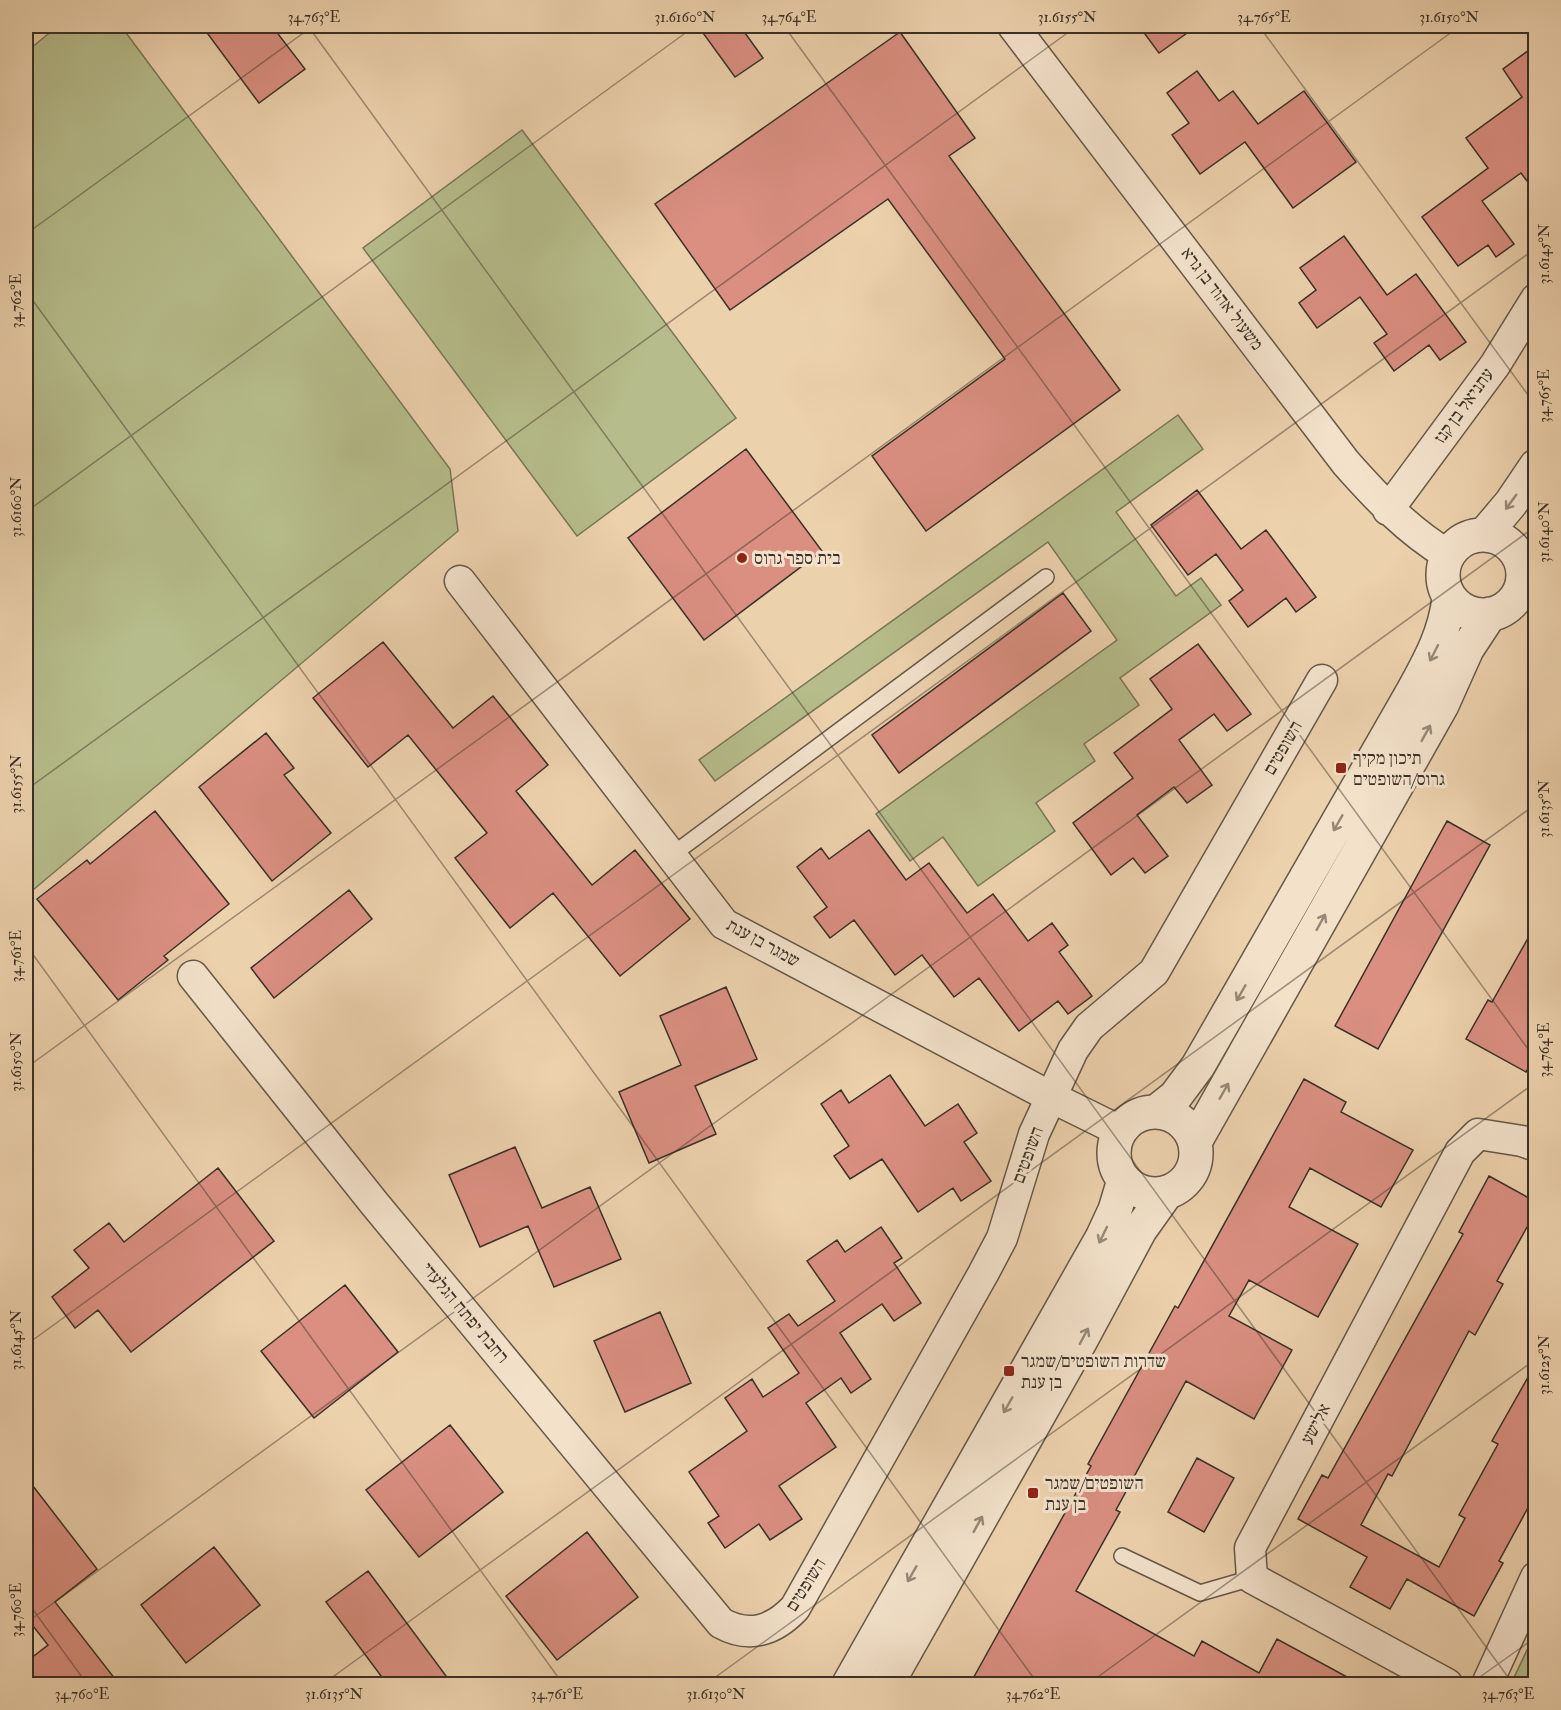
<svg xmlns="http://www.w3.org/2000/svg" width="1561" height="1710" viewBox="0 0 1561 1710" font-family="'IM FELL Double Pica','Frank Ruhl Libre',serif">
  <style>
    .green { fill: #b6bc8b; stroke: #787659; stroke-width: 1.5 }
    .building { fill: #da8f81; stroke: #3a3027; stroke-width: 1.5 }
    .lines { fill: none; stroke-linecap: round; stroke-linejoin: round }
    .service-casing { stroke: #665848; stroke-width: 18 }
    .minor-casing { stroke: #665848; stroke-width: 33 }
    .tertiary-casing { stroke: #665848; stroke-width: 36 }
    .service { stroke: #f3e1ca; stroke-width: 15 }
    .minor { stroke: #f3e1ca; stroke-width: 30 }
    .tertiary { stroke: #f3e1ca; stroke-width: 33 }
    .oneway { stroke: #968878 }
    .ticks { fill: none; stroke: #3a3027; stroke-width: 1.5; stroke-opacity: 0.45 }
    .poi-dot { fill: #8f2418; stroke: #f3e1ca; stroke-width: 2 }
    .labels { text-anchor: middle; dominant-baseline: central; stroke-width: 6; stroke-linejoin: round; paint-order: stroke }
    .street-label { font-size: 18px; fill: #3a3027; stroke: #f3e1ca }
    .poi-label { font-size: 18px; fill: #3a3027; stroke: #f3e1ca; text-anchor: start }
    .neatline { fill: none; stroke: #3a3027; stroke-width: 2 }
    .ticks-label { font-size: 15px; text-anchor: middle; fill: #3a3027 }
  </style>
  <rect width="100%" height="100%" fill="#ecd1ad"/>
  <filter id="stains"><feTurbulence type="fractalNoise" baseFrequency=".00333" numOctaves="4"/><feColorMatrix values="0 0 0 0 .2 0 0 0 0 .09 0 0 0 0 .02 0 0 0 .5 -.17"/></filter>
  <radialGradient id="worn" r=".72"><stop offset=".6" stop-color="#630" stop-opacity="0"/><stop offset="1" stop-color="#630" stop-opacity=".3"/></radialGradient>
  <!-- green -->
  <path class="green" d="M58 26H121L450 469 458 531 26 896V52Z
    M522 130 736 418 577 536 363 248Z
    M1178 415 1203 449 1116 512 1176 596 1201 578 1221 605 1120 678 1139 705 1084 744 1095 761 1036 803 1055 831 978 886 943 837 910 861 876 814 1117 640 1048 542 715 781 699 760Z
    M1535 1633V1684H1511Z"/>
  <!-- building -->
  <path class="building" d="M202 26H272L305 69 259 103Z
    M698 26H740L763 58 735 77Z
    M1139 26H1197L1159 53Z
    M900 32 975 138 949 156 1120 390 926 531 872 456 1005 359 888 199 730 310 655 204Z
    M1536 45V193L1521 173 1482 201 1514 244 1496 257 1488 245 1458 266 1422 217 1488 168 1466 138 1522 97 1503 69Z
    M1197 71 1219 101 1233 91 1258 124 1304 91 1356 162 1293 208 1245 142 1200 174 1172 135 1189 123 1167 93Z
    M1344 236 1387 295 1416 274 1466 342 1440 360 1429 345 1394 371 1374 343 1387 334 1360 297 1317 328 1299 303 1316 290 1300 268Z
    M746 449 822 551 704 640 628 538Z
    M1197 490 1241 549 1266 530 1316 597 1296 612 1286 598 1248 627 1229 601 1243 590 1216 554 1188 575 1151 525Z
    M1063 593 1091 631 899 773 872 735Z
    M383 642 453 728 493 696 548 765 516 791 592 885 635 850 690 919 620 976 553 893 510 928 455 858 487 833 408 735 368 767 313 698Z
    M1198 644 1251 714 1227 731 1214 714 1179 740 1212 785 1187 803 1174 787 1137 815 1168 856 1145 873 1133 858 1111 875 1073 823 1133 778 1114 753 1172 709 1150 679Z
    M266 733 294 768 284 775 331 833 272 881 199 787Z
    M155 811 229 904 164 956 168 960 118 1000 37 899 87 860 90 864Z
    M1447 821 1490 845 1378 1049 1335 1026Z
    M869 830 906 880 929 863 967 913 993 894 1028 941 1052 923 1068 945 1059 952 1092 996 1068 1014 1058 1001 1019 1031 979 978 954 997 922 955 895 975 854 920 830 938 814 917 827 907 797 867 821 848 829 859Z
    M349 890 372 919 274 998 251 968Z
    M1536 924V1055L1526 1072 1466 1039 1488 1000 1492 1002Z
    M726 987 757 1059 695 1086 716 1134 649 1163 619 1092 681 1065 660 1016Z
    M890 1075 925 1126 958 1104 977 1133 964 1142 991 1181 961 1201 953 1188 918 1212 882 1159 850 1179 834 1156 849 1146 821 1104 841 1090 849 1103Z
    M1304 1079 1346 1102 1341 1112 1413 1150 1381 1207 1310 1168 1289 1207 1358 1244 1318 1317 1249 1280 1229 1316 1292 1350 1254 1419 1186 1381 1116 1510 1120 1512 1076 1591 1194 1656 1202 1641 1259 1673 1277 1639 1360 1684H970L1091 1466 1088 1464 1175 1306 1178 1308Z
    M515 1147 542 1208 590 1187 621 1259 554 1287 528 1226 480 1247 449 1175Z
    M218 1168 274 1241 131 1352 98 1310 75 1328 52 1297 89 1268 74 1250 109 1223 124 1242Z
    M1489 1176 1536 1202V1211L1497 1281 1503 1284 1475 1335 1469 1331 1392 1476 1388 1474 1361 1525 1439 1567 1465 1518 1459 1515 1498 1444 1492 1441 1536 1363V1493L1499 1561 1503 1563 1474 1616 1407 1579 1390 1609 1350 1587 1367 1557 1298 1519 1322 1475 1328 1478 1463 1234 1459 1232Z
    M881 1227 902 1258 894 1263 921 1303 894 1321 882 1304 840 1333 871 1379 851 1393 841 1378 806 1403 836 1447 779 1486 802 1519 770 1540 759 1524 725 1548 708 1523 719 1516 689 1472 747 1431 725 1398 752 1379 763 1397 799 1373 768 1328 789 1314 798 1326 835 1301 807 1261 837 1240 845 1252Z
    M345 1285 398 1352 314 1418 261 1351Z
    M660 1312 691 1383 625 1412 594 1341Z
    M450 1425 503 1492 419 1557 366 1490Z
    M1197 1458 1234 1478 1204 1532 1168 1512Z
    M26 1477 97 1569 55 1602 119 1684H26V1662L48 1645 26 1617Z
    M587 1532 638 1597 557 1660 506 1596Z
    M214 1547 260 1605 186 1663 141 1605Z
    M368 1571 452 1684H387L326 1602Z"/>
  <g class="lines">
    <defs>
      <path id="service" d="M672 855 1046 577
        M1122 1556 1200 1593 1252 1578"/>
      <path id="minor" d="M1013 26 1346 463C1378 499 1407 530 1448 555
        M1388 510 1495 365 1536 299
        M460 581 724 924 1051 1097 1120 1131
        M193 976 374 1203 721 1623C750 1639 774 1630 795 1608L983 1274 1002 1238 1034 1134 1073 1050 1089 1027 1154 972 1322 680
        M1447 1684 1252 1578 1250 1548 1460 1152 1478 1134 1522 1141 1536 1146
        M1487 1684 1536 1577"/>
      <path id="tertiary" d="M1484 535 1511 503 1536 466
        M1443 575a40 40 0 1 1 80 0a40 40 0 1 1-80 0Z
        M1156 1112 1175 1097 1198 1066 1412 693C1429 662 1445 634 1449 598
        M1114 1153a41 41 0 1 1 82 0a41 41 0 1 1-82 0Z
        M1195 1142 1442 705 1467 649 1490 614
        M849 1684 1102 1238 1115 1210 1124 1180
        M887 1684 1081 1340 1140 1230 1167 1192"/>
    </defs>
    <!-- service casing -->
    <use href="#service" class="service-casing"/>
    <!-- minor casing -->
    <use href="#minor" class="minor-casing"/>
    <!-- tertiary casing -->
    <use href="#tertiary" class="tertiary-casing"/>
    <!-- service -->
    <use href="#service" class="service"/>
    <!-- minor -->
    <use href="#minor" class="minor"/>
    <!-- tertiary -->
    <use href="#tertiary" class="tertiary"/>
  </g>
  <!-- one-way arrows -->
  <defs><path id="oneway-shaft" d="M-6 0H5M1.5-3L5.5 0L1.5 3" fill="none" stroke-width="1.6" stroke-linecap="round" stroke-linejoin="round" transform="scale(1.5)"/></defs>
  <g class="oneway">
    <use href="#oneway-shaft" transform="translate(1511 502) rotate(126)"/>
    <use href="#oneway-shaft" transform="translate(1434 653) rotate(117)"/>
    <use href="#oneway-shaft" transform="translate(1426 733) rotate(-61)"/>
    <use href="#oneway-shaft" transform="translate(1338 823) rotate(120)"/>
    <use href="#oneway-shaft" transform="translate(1321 922) rotate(-61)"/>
    <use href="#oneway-shaft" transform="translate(1241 993) rotate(120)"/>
    <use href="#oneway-shaft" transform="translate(1224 1091) rotate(-60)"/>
    <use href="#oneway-shaft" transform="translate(1103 1235) rotate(116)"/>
    <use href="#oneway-shaft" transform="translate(1084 1336) rotate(-62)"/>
    <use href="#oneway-shaft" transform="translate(1008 1405) rotate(120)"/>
    <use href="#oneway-shaft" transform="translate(978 1524) rotate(-61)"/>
    <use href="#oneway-shaft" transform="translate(912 1574) rotate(120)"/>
  </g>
  <!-- ticks -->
  <path class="ticks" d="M308 26 1513 1684M784 26 1536 1060M1259 26 1536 406M26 234 313 26M26 291 1038 1684M26 512 695 26M26 790 1077 26M26 945 563 1684M26 1068 1460 26M26 1345 1536 248M26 1600 87 1684M26 1623 1536 526M323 1684 1536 804M706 1684 1536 1082M1088 1684 1536 1359M1470 1684 1536 1637"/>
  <!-- markers -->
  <g class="poi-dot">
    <circle cx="742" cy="558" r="6"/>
    <rect x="1335" y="762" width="12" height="12" rx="3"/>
    <rect x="1003" y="1365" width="12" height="12" rx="3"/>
    <rect x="1027" y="1487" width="12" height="12" rx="3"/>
  </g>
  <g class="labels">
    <!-- street labels -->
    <g class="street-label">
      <text transform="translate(1222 299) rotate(53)">משעול אהוד בן גרא</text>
      <text transform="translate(1464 406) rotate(-54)">עתניאל בן קנז</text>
      <text transform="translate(1283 748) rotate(-60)">השופטים</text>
      <text transform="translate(763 943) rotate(29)">שמגר בן ענת</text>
      <text transform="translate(1028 1155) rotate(-70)">השופטים</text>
      <text transform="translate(465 1313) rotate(50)">רחבת יפתח הגלעדי</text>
      <text transform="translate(1316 1424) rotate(-62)">אלישע</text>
      <text transform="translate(806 1585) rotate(-58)">השופטים</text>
    </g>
    <!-- poi labels -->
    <g class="poi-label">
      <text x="754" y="558">בית ספר גרוס</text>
      <text x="1353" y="758">תיכון מקיף<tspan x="1353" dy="21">גרוס/השופטים</tspan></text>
      <text x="1021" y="1361">שדרות השופטים/שמגר<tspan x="1021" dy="21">בן ענת</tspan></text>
      <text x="1045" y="1483">השופטים/שמגר<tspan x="1045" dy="21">בן ענת</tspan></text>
    </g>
  </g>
  <!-- margin -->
  <rect width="1561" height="1710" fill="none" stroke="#ecd1ad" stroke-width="66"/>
  <rect x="33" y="33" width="1495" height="1644" class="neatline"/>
  <g class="ticks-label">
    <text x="314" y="22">34.763°E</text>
    <text x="685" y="22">31.6160°N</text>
    <text x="789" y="22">34.764°E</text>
    <text x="1067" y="22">31.6155°N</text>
    <text x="1264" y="22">34.765°E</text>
    <text x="1449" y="22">31.6150°N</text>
    <text transform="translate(1544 254) rotate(-90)" y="5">31.6145°N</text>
    <text transform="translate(16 301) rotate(-90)" y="5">34.762°E</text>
    <text transform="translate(1544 396) rotate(-90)" y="5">34.765°E</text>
    <text transform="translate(16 507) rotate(-90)" y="5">31.6160°N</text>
    <text transform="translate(1544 532) rotate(-90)" y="5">31.6140°N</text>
    <text transform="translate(16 784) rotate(-90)" y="5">31.6155°N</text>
    <text transform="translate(1544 809) rotate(-90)" y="5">31.6135°N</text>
    <text transform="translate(16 956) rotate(-90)" y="5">34.761°E</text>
    <text transform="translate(1544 1050) rotate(-90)" y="5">34.764°E</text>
    <text transform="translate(16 1062) rotate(-90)" y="5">31.6150°N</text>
    <text transform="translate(16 1340) rotate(-90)" y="5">31.6145°N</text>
    <text transform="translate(1544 1365) rotate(-90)" y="5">31.6125°N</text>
    <text transform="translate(16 1610) rotate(-90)" y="5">34.760°E</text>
    <text x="82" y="1699">34.760°E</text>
    <text x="334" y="1699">31.6135°N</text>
    <text x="557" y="1699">34.761°E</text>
    <text x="716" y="1699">31.6130°N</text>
    <text x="1033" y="1699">34.762°E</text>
    <text x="1508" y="1699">34.763°E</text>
  </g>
  <rect width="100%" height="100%" filter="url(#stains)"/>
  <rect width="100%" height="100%" fill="url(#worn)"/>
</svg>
